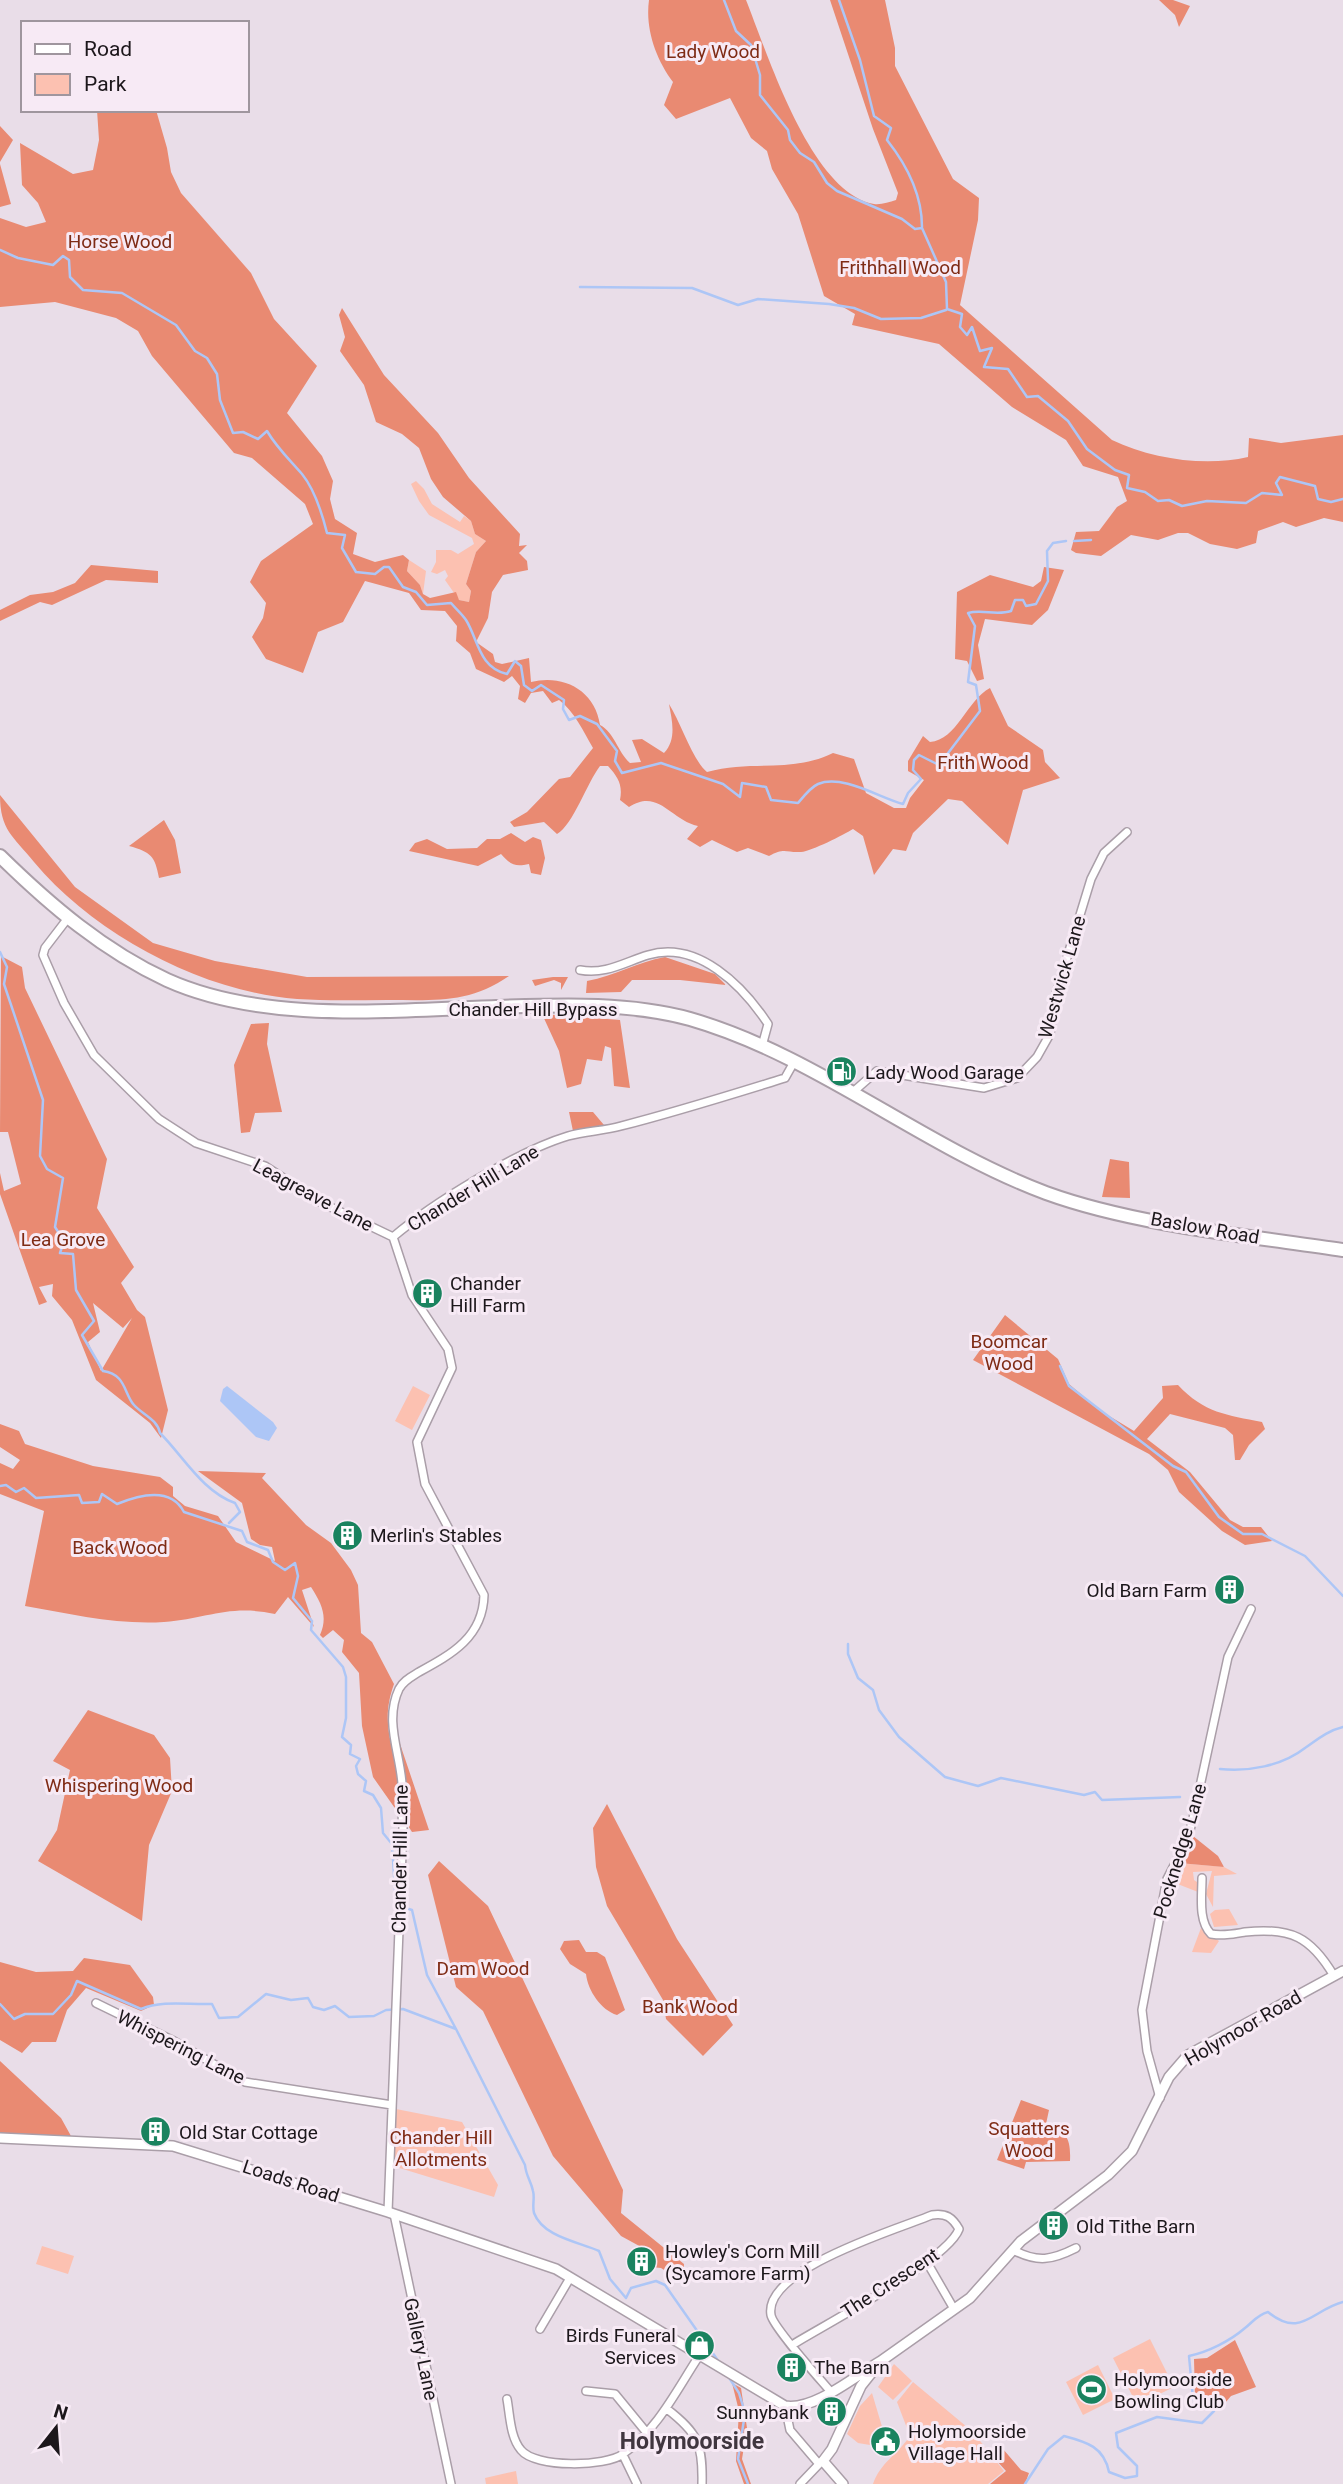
<svg xmlns="http://www.w3.org/2000/svg" width="1343" height="2484" viewBox="0 0 1343 2484" font-family="Roboto,sans-serif">
  <style>
    .green { fill: #fcc1b1 }
    .forest { fill: #e98a72; fill-rule: evenodd }
    .water { fill: #adc6f6 }
    .lines { fill: none; stroke-linecap: round; stroke-linejoin: round }
    .stream { stroke: #adc6f6; stroke-width: 2.5 }
    .minor-casing { stroke: #aa9ea8; stroke-width: 10 }
    .tertiary-casing { stroke: #aa9ea8; stroke-width: 12 }
    .trunk-casing { stroke: #aa9ea8; stroke-width: 16 }
    .minor { stroke: #fff; stroke-width: 7 }
    .tertiary { stroke: #fff; stroke-width: 9 }
    .trunk { stroke: #fff; stroke-width: 12 }
    .labels { text-anchor: middle; dominant-baseline: central; stroke-width: 6; stroke-linejoin: round; paint-order: stroke }
    .park-label { font-size: 19px; fill: #7f2b15; stroke: #f7eaf5 }
    .street-label { font-size: 19px; fill: #1c171b; stroke: #f7eaf5 }
    .poi-label { font-size: 19px; fill: #1c171b; stroke: #f7eaf5; text-anchor: start }
    .quarter-label { font-size: 23px; font-weight: bold; fill: #40363f; stroke: #f7eaf5 }
  </style>
  <rect width="100%" height="100%" fill="#e9dde8"/>
  <!-- green -->
  <path class="green" d="M416 481 424 489 432 504 460 522 464 516 471 521 475 534 486 541 476 552 466 584 471 591 469 602 459 600 445 580 448 576 445 570 437 574 431 572 436 562V550H451L458 554 474 544 472 538 429 515 419 501 411 484Z
    M409 560 426 571 423 594 420 585 407 571Z
    M413 1386 430 1395 412 1430 395 1421Z
    M1179 1863 1224 1867 1237 1874 1214 1876 1213 1907 1206 1894 1212 1871 1193 1872 1194 1880 1200 1884 1198 1892 1170 1881Z
    M1229 1909 1238 1925 1214 1927 1210 1914 1215 1910Z
    M1201 1928 1219 1941 1211 1953 1192 1952Z
    M396 2109 462 2122 498 2185 494 2197 393 2166Z
    M42 2246 74 2256 68 2274 36 2264Z
    M1150 2339 1174 2387 1137 2405 1113 2358Z
    M894 2364 912 2381 893 2400 878 2387Z
    M1098 2365 1115 2399 1083 2415 1066 2382Z
    M913 2382 973 2432 1004 2471 988 2484H873C880 2463 898 2454 910 2436L897 2402Z
    M872 2393 883 2430 870 2445 858 2443 847 2434 860 2406Z
    M516 2471 518 2484H486L485 2478Z"/>
  <!-- forest -->
  <path class="forest" d="M649 0H746C768 55 811 193 874 204 881 205 889 202 896 200L898 193 873 129 830 0H885L895 48V66L953 179 979 198 978 220 960 305 1112 440C1152 459 1205 467 1248 457L1249 438 1281 443 1343 435V522L1324 518 1296 527 1283 522 1258 531 1256 543 1237 549 1210 544 1188 533H1178L1158 540 1131 535 1101 556 1076 553 1071 550 1076 532 1099 531 1117 507 1127 501 1118 477 1083 466 1066 440 1012 407 939 344 852 325 855 314 824 296 798 214 772 169 767 151 751 138 730 98 676 119 664 105 673 82C656 59 645 29 649 0Z
    M1159 0H1173L1190 6 1179 27 1175 15Z
    M97 110H156L167 148 171 172 181 193 251 273 274 319 317 366 287 413 322 456 333 481 330 499 335 519 357 533 353 554 375 562 403 555 409 560 407 571 420 585 423 594 430 598 456 592 459 600 469 602 471 591 466 584 476 552 486 541 475 534 471 521 443 497 431 479 419 448 402 434 376 422 364 385 340 351 345 337 339 315 342 308 384 375 438 433 469 478 520 534 519 546 527 545 519 553 527 561 528 570 503 575 492 592 488 618 476 642 493 654 495 662 502 664 529 658 531 682C563 674 595 690 600 725 615 733 617 751 630 763L641 762 632 740 642 739 664 753C677 739 672 721 669 704 681 723 693 761 707 772 751 759 790 774 833 753L854 759 866 793 894 808H906L910 798 924 780 908 771V761L923 736 930 742C957 740 967 700 990 688L1008 726 1043 750 1045 762 1060 778 1023 790 1008 845 962 801 948 799 913 833 906 851 893 849 874 875 863 836 853 829C843 835 812 851 801 852 786 853 785 847 769 856L748 848 737 852 712 840 700 847 687 839 698 826C670 820 659 788 629 807L620 800C623 785 618 777 608 766H600C587 783 573 825 557 834L544 822 514 827 510 822 527 812 559 779 570 777 593 748C583 731 575 712 559 700L552 703 543 691 531 693 525 703 518 699 520 686 512 676 504 682 476 669 470 653 456 641 457 626 445 611 421 610 409 593 365 581 343 622 318 632 303 673 266 659 252 637 263 618 266 603 250 582 261 561 313 524 305 504 252 458 234 453 152 356 138 331 116 318 55 302 0 307V218L26 227 46 222 38 203 22 185 20 143 73 174 93 170 99 140Z
    M0 126 13 140 0 162Z
    M0 164 11 204 0 207Z
    M91 565 158 571V583L106 580 52 605 40 602 0 621V610L30 595 53 592 75 583Z
    M1044 567 1064 570 1048 610 1032 625 985 619 978 645 984 679 977 681 967 661 955 659 957 592 990 575 1033 587 1041 581Z
    M0 795 75 887 153 943 215 961 307 977 509 976C469 1004 433 1000 387 1000 357 1000 327 1001 297 999 202 992 94 934 34 862 13 836 0 830 0 795Z
    M164 820 175 840 181 873 159 878C155 856 151 852 129 846Z
    M511 833 525 842 533 837 541 840 545 858 541 875 531 873 529 864C515 867 511 865 501 854L478 866 409 851 415 843 427 839 447 849 477 848 487 839H500Z
    M1 956 22 967 25 988 107 1159 97 1208 134 1267 121 1283 137 1310 145 1317 168 1410 161 1438 150 1423 96 1380 72 1320 52 1296 53 1284 39 1287 47 1302 39 1305 0 1194V1173L4 1191 21 1184 8 1132H0ZM93 1303 123 1328 132 1318 101 1371 88 1342 100 1332Z
    M665 957 715 974 726 985 680 980H632L621 992 586 993 587 981C615 976 637 962 665 957Z
    M553 977H568L561 990V983L554 980 535 986 532 980Z
    M542 1014 620 1020 630 1088 614 1086 611 1048 605 1046 602 1061 587 1059 581 1084 567 1088 559 1051Z
    M269 1023 267 1044 282 1112 255 1113 250 1132 241 1133 234 1065 251 1024Z
    M569 1112H593L604 1125 573 1131Z
    M1110 1159 1129 1162 1130 1198 1102 1197Z
    M1005 1315 1058 1359 1069 1384 1101 1411 1134 1431 1163 1398 1162 1386 1178 1385C1204 1413 1227 1415 1262 1422L1265 1429 1249 1445 1240 1460H1235L1233 1435 1225 1428 1170 1414 1147 1439 1190 1472 1230 1520 1243 1527H1261L1272 1541 1245 1545 1222 1531 1179 1492 1168 1470 1149 1454 973 1360Z
    M0 1424 19 1431 25 1444 93 1466 160 1477 173 1487V1496L185 1506 218 1516 236 1542 275 1561 272 1547 260 1545 251 1539 242 1503 198 1471 266 1473 262 1478 306 1525 331 1543 351 1570 358 1585 361 1633 372 1642 394 1684C380 1723 393 1743 399 1781 401 1792 399 1804 399 1814L373 1777 362 1726 359 1673 342 1652 344 1640 333 1630 323 1638 320 1635C328 1617 322 1604 311 1587L302 1590 314 1627 288 1597 275 1614C229 1604 207 1619 164 1622 117 1625 71 1614 25 1606L44 1511 0 1494V1463L13 1469 20 1460 0 1447Z
    M88 1710 154 1735 170 1758 172 1791 149 1845 142 1921 38 1861 57 1830 70 1770 53 1761Z
    M394 1726 429 1830 412 1832 403 1818Z
    M607 1804 677 1939 733 2025 703 2056 666 2019 663 2000 607 1906 596 1867 593 1828Z
    M1193 1836 1218 1856 1224 1867 1179 1863Z
    M439 1861 488 1906 623 2190 621 2213 684 2264 683 2282 661 2268 651 2267 643 2257V2248L621 2236 553 2156 483 2011 456 1987 428 1875Z
    M579 1940 586 1952H597L605 1957 625 2010 617 2015C601 2010 588 1991 586 1974L570 1964 560 1949 564 1941Z
    M84 1958 130 1965 153 1997 154 2005 141 2011 86 1988 67 2010 56 2042H32L22 2053 0 2040V1962L36 1972 73 1971Z
    M0 2061 61 2118 71 2136 0 2133Z
    M1021 2100 1049 2110 1046 2124C1067 2131 1071 2139 1070 2161L1026 2162 1024 2169 997 2160Z
    M1235 2340 1256 2387 1231 2396 1220 2409 1195 2397 1194 2359 1207 2358Z
    M732 2383 741 2388 747 2428 742 2459 751 2484H744L736 2461 739 2411Z
    M997 2449H1003L1021 2470 1029 2473 1025 2484H990L1006 2471 996 2460Z"/>
  <!-- water -->
  <path class="water" d="M227 1386 273 1422 277 1428 269 1441 256 1437 220 1401 223 1389Z"/>
  <g class="lines">
    <!-- stream -->
    <path class="stream" d="M724 0 736 31 751 45 760 75V95L788 130 790 140 800 153 814 162 827 183 837 191 902 219 915 229 922 228 946 282 947 309 962 314 960 327 967 335 972 327 980 351 992 348 984 367 1008 369 1027 397 1038 396 1068 421 1087 449 1115 470 1129 475 1127 488 1145 492 1158 501 1169 500 1182 506 1207 501 1246 503 1262 493 1282 495 1276 483 1280 477 1315 486 1318 499 1331 502 1343 499
      M839 0 860 60 874 116 891 128 887 140C906 164 922 194 922 227
      M0 250 18 258 53 265 63 256 69 260 70 277 83 290 122 293 176 325 195 351 207 358 217 374 220 400 233 433 243 432 258 439 267 431C277 448 289 459 302 474 315 490 322 513 327 533L345 535 342 548 356 572 375 574 384 567H389L403 587 416 592 427 605 451 603C456 609 462 614 466 620 478 639 479 668 507 674L515 661 521 666 524 685 532 691 541 685 564 700 563 709 569 720 580 716 597 724 617 751 615 761 622 773 661 763 723 784 740 797 742 783 766 787 771 800 798 803C803 797 811 787 818 784 843 774 880 798 903 804L908 793 921 779 913 770 914 760 919 755 939 765 980 711 976 685 968 682 975 626 968 613C983 609 996 616 1011 611L1015 600H1023L1026 606 1036 604 1048 581 1047 551 1053 543 1066 541
      M580 287 692 288 738 305 758 299 829 304 854 308 881 319 921 318 946 310
      M1074 541 1091 540
      M0 952 7 967 4 984 43 1100 40 1156 47 1169 63 1178 55 1227 64 1241 60 1253 73 1254 76 1290 94 1321 82 1335 103 1371C126 1374 124 1394 134 1405 143 1415 157 1419 160 1433 183 1456 203 1492 235 1503L240 1512 229 1523
      M1060 1366 1069 1386 1173 1466 1186 1472 1219 1517 1243 1534H1262L1305 1556 1343 1596
      M0 1486 6 1485 16 1492 24 1488 36 1498 79 1495 82 1503 99 1502 102 1494 117 1504C141 1494 171 1487 184 1512L242 1531 247 1542 268 1550 273 1562 285 1570 295 1563 298 1576 293 1598 312 1621 311 1630 343 1667 346 1677V1718L342 1737 351 1745 350 1754 360 1759 356 1766 358 1774 366 1781 364 1791 373 1795 381 1808 383 1833 392 1844 396 1905 412 1910 427 1975 456 2029
      M848 1644V1654L858 1678 873 1690 879 1710 899 1737 945 1777 978 1786 1001 1778 1084 1795 1095 1792 1102 1800 1180 1797
      M1220 1769C1248 1772 1282 1766 1305 1748 1318 1739 1327 1731 1343 1727
      M0 2004 14 2019 25 2014H53L71 1995 77 1981 141 2009C163 2000 188 2005 212 2004L219 2018 238 2017 266 1994 291 2000 308 1998 313 2007 324 2010 335 2006 349 2017 374 2016 386 2010 403 2009 456 2029 525 2165C526 2176 531 2181 533 2191 535 2198 532 2205 534 2213 543 2237 579 2242 599 2251L610 2279 626 2298 631 2288 656 2281 665 2285 719 2362
      M728 2376 739 2393 745 2413 738 2459 748 2484
      M1025 2484 1048 2449 1064 2436C1087 2442 1104 2447 1109 2472L1125 2478 1137 2476V2466L1118 2447 1116 2433 1157 2417 1202 2423 1214 2411 1193 2399 1189 2356C1208 2352 1230 2341 1245 2328 1253 2322 1257 2315 1268 2312 1301 2339 1312 2310 1343 2302"/>
    <defs>
      <path id="minor" d="M68 918 45 948 43 955 64 1003 94 1055 159 1119 196 1143 265 1166 320 1202 393 1237
        M580 970C605 975 625 962 648 955 698 940 743 986 768 1024L762 1046
        M853 1092 877 1071 984 1088 1017 1078 1037 1057 1050 1034 1054 1000 1091 879 1104 853 1127 832
        M1202 1878C1202 1896 1198 1921 1211 1934 1224 1936 1233 1934 1245 1932 1291 1927 1311 1937 1334 1976
        M96 2003 174 2041 245 2082 392 2105
        M1160 2098 1147 2051 1142 2010 1167 1879 1188 1838 1194 1814 1228 1657 1251 1609
        M388 2212 403 1827C401 1813 403 1799 402 1784 400 1752 384 1721 399 1689 403 1681 411 1677 419 1672 452 1654 483 1637 484 1595L425 1484 417 1442 452 1368 448 1349 412 1295 393 1237C433 1203 518 1151 568 1136 585 1131 603 1131 621 1126 676 1112 730 1095 785 1078L794 1062
        M394 2214 451 2484
        M1013 2250C1038 2263 1052 2260 1076 2248
        M928 2264 954 2309
        M540 2329 570 2278
        M792 2345C826 2324 948 2260 959 2229 952 2217 946 2213 932 2215 898 2229 763 2269 771 2315 773 2327 819 2378 830 2391
        M586 2391 615 2394 647 2433
        M507 2399C510 2415 510 2437 521 2450 535 2468 606 2467 623 2454 658 2429 676 2391 699 2356
        M785 2406 790 2430 819 2464
        M667 2409C698 2433 703 2444 702 2484
        M623 2455 637 2484
        M800 2484 822 2461"/>
      <path id="tertiary" d="M0 2138 173 2146 388 2212 556 2269 785 2406C814 2411 855 2376 881 2361
        M843 2484 823 2461 832 2449 861 2386 881 2361 970 2298 1021 2241 1108 2175 1132 2151 1169 2077 1188 2055 1343 1971"/>
      <path id="trunk" d="M0 856C50 905 104 951 167 980 265 1024 392 1010 496 1007 560 1005 628 1002 690 1019 818 1056 921 1146 1046 1193 1134 1225 1249 1236 1343 1250"/>
    </defs>
    <!-- minor casing -->
    <use href="#minor" class="minor-casing"/>
    <!-- tertiary casing -->
    <use href="#tertiary" class="tertiary-casing"/>
    <!-- trunk casing -->
    <use href="#trunk" class="trunk-casing"/>
    <!-- minor -->
    <use href="#minor" class="minor"/>
    <!-- tertiary -->
    <use href="#tertiary" class="tertiary"/>
    <!-- trunk -->
    <use href="#trunk" class="trunk"/>
  </g>
  <!-- icons -->
  <defs>
    <symbol id="fuel-disc" viewBox="-11 -11 22 22"><circle r="9.5" fill="#1a835f" stroke="#f7eaf5"/><path d="M-5.5-6h7V0h2V4h1.3V-2.5L3-4.5l.8-.8L6-3V5H2.5V1h-1V6h-7ZM-4.2-4.7v3.2H.2V-4.7Z" fill="#fff"/></symbol>
    <symbol id="building-disc" viewBox="-11 -11 22 22"><circle r="9.5" fill="#1a835f" stroke="#f7eaf5"/><path d="M-4-6H4V6H1V3H-1V6H-4ZM-2.5-4.3h1.7v1.8h-1.7ZM.8-4.3h1.7v1.8H.8ZM-2.5-1h1.7V.8h-1.7ZM.8-1h1.7V.8H.8Z" fill="#fff"/></symbol>
    <symbol id="shop-disc" viewBox="-11 -11 22 22"><circle r="9.5" fill="#1a835f" stroke="#f7eaf5"/><path d="M-5-2.5h2.3a2.7 3.5 0 0 1 5.4 0H5L5.5 6h-11ZM-1.5-2.5h3a1.5 2.3 0 0 0-3 0Z" fill="#fff"/></symbol>
    <symbol id="stadium-disc" viewBox="-11 -11 22 22"><circle r="9.5" fill="#1a835f" stroke="#f7eaf5"/><path d="M0-5a6.5 5 0 1 0 0 10a6.5 5 0 1 0 0-10ZM-3.5-1.8h7v3.6h-7Z" fill="#fff"/></symbol>
    <symbol id="civic-disc" viewBox="-11 -11 22 22"><circle r="9.5" fill="#1a835f" stroke="#f7eaf5"/><path d="M-.6-6.5H3V-4.5H.6V-3L4-1V1h2V6H-6V1h2V-1L-.6-3ZM-1.2 2.5V6h2.4V2.5Z" fill="#fff"/></symbol>
  </defs>
  <g fill-rule="evenodd">
    <use href="#fuel-disc" x="824" y="1054" width="35" height="35"/>
    <use href="#building-disc" x="410" y="1276" width="35" height="35"/>
    <use href="#building-disc" x="330" y="1518" width="35" height="35"/>
    <use href="#building-disc" x="1212" y="1572" width="35" height="35"/>
    <use href="#building-disc" x="138" y="2114" width="35" height="35"/>
    <use href="#building-disc" x="1036" y="2208" width="35" height="35"/>
    <use href="#building-disc" x="624" y="2244" width="35" height="35"/>
    <use href="#shop-disc" x="682" y="2328" width="35" height="35"/>
    <use href="#building-disc" x="774" y="2350" width="35" height="35"/>
    <use href="#stadium-disc" x="1074" y="2372" width="35" height="35"/>
    <use href="#building-disc" x="814" y="2394" width="35" height="35"/>
    <use href="#civic-disc" x="868" y="2424" width="35" height="35"/>
  </g>
  <g class="labels">
    <!-- park labels -->
    <g class="park-label">
      <text x="713" y="51">Lady Wood</text>
      <text x="120" y="241">Horse Wood</text>
      <text x="900" y="267">Frithhall Wood</text>
      <text x="983" y="762">Frith Wood</text>
      <text x="63" y="1239">Lea Grove</text>
      <text x="1009" y="1341">Boomcar<tspan x="1009" dy="22">Wood</tspan></text>
      <text x="120" y="1547">Back Wood</text>
      <text x="119" y="1785">Whispering Wood</text>
      <text x="483" y="1968">Dam Wood</text>
      <text x="690" y="2006">Bank Wood</text>
      <text x="1029" y="2128">Squatters<tspan x="1029" dy="22">Wood</tspan></text>
      <text x="441" y="2137">Chander Hill<tspan x="441" dy="22">Allotments</tspan></text>
    </g>
    <!-- street labels -->
    <g class="street-label">
      <text transform="translate(1062 977) rotate(-74)">Westwick Lane</text>
      <text x="533" y="1009">Chander Hill Bypass</text>
      <text transform="translate(473 1188) rotate(-31)">Chander Hill Lane</text>
      <text transform="translate(313 1195) rotate(28)">Leagreave Lane</text>
      <text transform="translate(1205 1228) rotate(10)">Baslow Road</text>
      <text transform="translate(1180 1851) rotate(-73)">Pocknedge Lane</text>
      <text transform="translate(400 1859) rotate(-89)">Chander Hill Lane</text>
      <text transform="translate(1243 2028) rotate(-30)">Holymoor Road</text>
      <text transform="translate(181 2047) rotate(27)">Whispering Lane</text>
      <text transform="translate(291 2181) rotate(18)">Loads Road</text>
      <text transform="translate(890 2283) rotate(-33)">The Crescent</text>
      <text transform="translate(421 2349) rotate(78)">Gallery Lane</text>
    </g>
    <!-- poi labels -->
    <g class="poi-label">
      <text x="865" y="1072">Lady Wood Garage</text>
      <text x="450" y="1283">Chander<tspan x="450" dy="22">Hill Farm</tspan></text>
      <text x="370" y="1535">Merlin's Stables</text>
      <text x="1207" y="1590" text-anchor="end">Old Barn Farm</text>
      <text x="179" y="2132">Old Star Cottage</text>
      <text x="1076" y="2226">Old Tithe Barn</text>
      <text x="665" y="2251">Howley's Corn Mill<tspan x="665" dy="22">(Sycamore Farm)</tspan></text>
      <text x="676" y="2335" text-anchor="end">Birds Funeral<tspan x="676" dy="22">Services</tspan></text>
      <text x="814" y="2367">The Barn</text>
      <text x="1114" y="2379">Holymoorside<tspan x="1114" dy="22">Bowling Club</tspan></text>
      <text x="809" y="2412" text-anchor="end">Sunnybank</text>
      <text x="908" y="2431">Holymoorside<tspan x="908" dy="22">Village Hall</tspan></text>
    </g>
    <!-- quarter labels -->
    <g class="quarter-label">
      <text x="692" y="2441">Holymoorside</text>
    </g>
  </g>
  <!-- legend -->
  <rect x="21" y="21" width="228" height="91" fill="#f7eaf5" stroke="#9f969e" stroke-width="2"/>
  <rect x="35" y="44" width="35" height="10" fill="#ffffff" stroke="#9f969e" stroke-width="2"/>
  <text x="84" y="56" font-size="21" fill="#1c171b">Road</text>
  <rect x="35" y="74" width="35" height="21" fill="#fcc1b1" stroke="#9f969e" stroke-width="2"/>
  <text x="84" y="91" font-size="21" fill="#1c171b">Park</text>
  <!-- north arrow -->
  <g transform="translate(56 2428) rotate(17)" stroke="#f7eaf5" stroke-width="5" paint-order="stroke">
  <path d="M0-5L12 26L0 18L-12 26Z" fill="#1c171b"/>
  <text y="-10" font-size="19" font-weight="bold" text-anchor="middle" fill="#1c171b">N</text>
  </g>
</svg>
